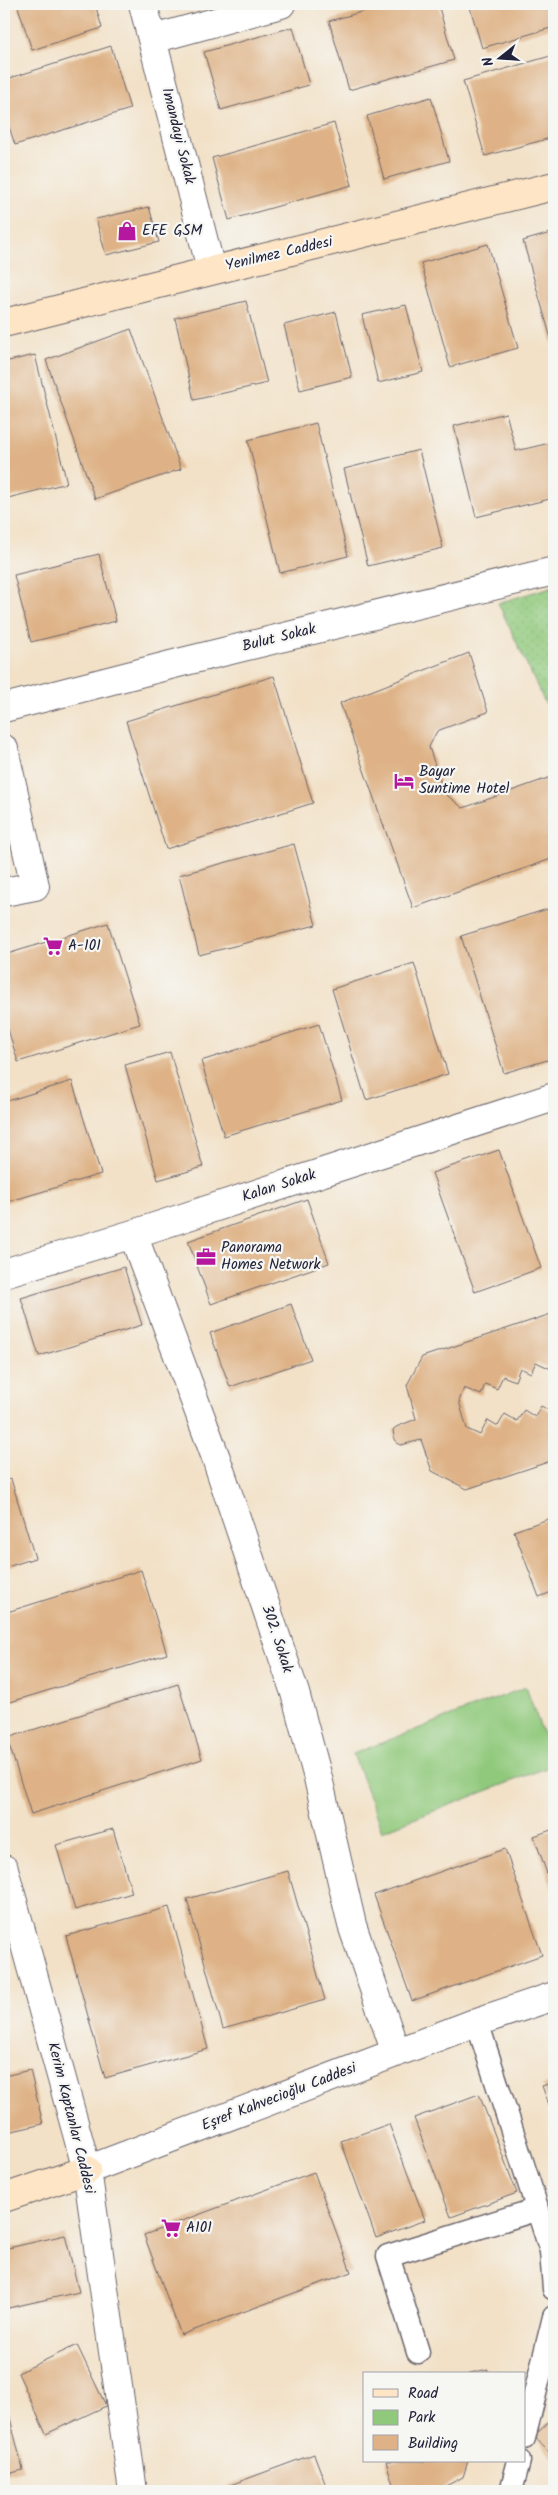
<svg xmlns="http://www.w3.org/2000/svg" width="558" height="2495" viewBox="0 0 558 2495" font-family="Kalam,sans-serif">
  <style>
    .green { fill: url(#green-dots); stroke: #59765c }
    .pitch { fill: #90c97c; stroke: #59765c }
    .building { fill: #deb286 }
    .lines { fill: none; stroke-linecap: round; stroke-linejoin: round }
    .lane-casing { stroke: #6b656c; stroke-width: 25 }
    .street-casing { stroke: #6b656c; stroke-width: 30 }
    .secondary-casing { stroke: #6b656c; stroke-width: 30 }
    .lane { stroke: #fff; stroke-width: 22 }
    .street { stroke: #fff; stroke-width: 28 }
    .secondary { stroke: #fde5c5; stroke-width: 28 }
    .labels { text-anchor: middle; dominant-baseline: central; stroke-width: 4.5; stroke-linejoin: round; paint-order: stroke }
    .street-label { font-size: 15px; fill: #22223b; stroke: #f6f6f2 }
    .poi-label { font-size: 15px; fill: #22223b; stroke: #f6f6f2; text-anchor: start }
  </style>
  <defs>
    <pattern id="green-dots" width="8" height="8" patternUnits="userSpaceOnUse" patternTransform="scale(1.25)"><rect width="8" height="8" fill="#90c97c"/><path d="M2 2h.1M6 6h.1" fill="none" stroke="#7cac6c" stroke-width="1.8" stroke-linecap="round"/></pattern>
  </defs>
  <rect width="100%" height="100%" fill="#f6f6f2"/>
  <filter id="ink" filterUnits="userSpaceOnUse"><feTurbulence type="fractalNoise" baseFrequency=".02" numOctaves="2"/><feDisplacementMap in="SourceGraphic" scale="10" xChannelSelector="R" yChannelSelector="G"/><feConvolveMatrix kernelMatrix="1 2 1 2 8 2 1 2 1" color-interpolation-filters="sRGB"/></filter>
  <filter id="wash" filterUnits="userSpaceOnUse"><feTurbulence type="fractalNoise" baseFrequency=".0096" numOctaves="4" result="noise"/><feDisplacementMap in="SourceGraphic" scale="20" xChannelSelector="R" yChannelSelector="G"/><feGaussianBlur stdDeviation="1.12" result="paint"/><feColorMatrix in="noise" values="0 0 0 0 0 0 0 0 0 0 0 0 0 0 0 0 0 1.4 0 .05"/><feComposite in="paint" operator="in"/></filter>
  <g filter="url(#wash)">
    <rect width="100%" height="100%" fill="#f2e1c7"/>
    <!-- green -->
    <path class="green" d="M554 586V714L544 701 498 603Z"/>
    <!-- pitch -->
    <path class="pitch" d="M526 1687 554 1765 382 1831 353 1754Z"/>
    <g id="blocks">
      <!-- building -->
      <path class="building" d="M17 4H95L102 28 32 50Z
        M390 4H438L454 60 349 90 329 21Z
        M469 4H554V27L482 48Z
        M293 27 309 85 221 110 204 52Z
        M111 46 130 109 15 145 4 111V80Z
        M554 55V137L485 156 463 81Z
        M431 97 449 161 384 179 367 116Z
        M334 123 352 185 229 220 212 158Z
        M149 207 159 242 106 255 96 219Z
        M554 232V349L523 241Z
        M488 244 518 348 450 367 421 263Z
        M246 301 267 383 194 400 175 318Z
        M406 305 423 372 378 383 362 315Z
        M336 312 352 377 300 390 284 325Z
        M131 329 181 469 95 499 46 360Z
        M35 355 67 483 4 499V362Z
        M506 413 516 451 554 442V498L476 517 454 426Z
        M316 423 348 556 280 573 248 440Z
        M419 450 443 548 368 566 344 469Z
        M99 554 116 621 31 642 14 575Z
        M469 653 488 712 437 731 429 747 444 793 463 808 551 777 554 785V858L413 908 340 703Z
        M274 676 313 803 166 849 126 721Z
        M294 844 316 925 199 955 179 875Z
        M554 907V1058L504 1073 461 936Z
        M108 923 140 1024 18 1062 4 1016V955Z
        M414 963 448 1074 366 1100 332 989Z
        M319 1024 342 1100 224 1136 201 1061Z
        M170 1052 203 1167 158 1180 125 1065Z
        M72 1081 101 1174 4 1203V1102Z
        M499 1150 541 1268 475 1292 432 1173Z
        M307 1199 329 1263 211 1304 188 1241Z
        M124 1267 142 1325 39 1356 21 1298Z
        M291 1304 311 1359 230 1387 210 1333Z
        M554 1313V1361L551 1369 536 1362 531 1373 520 1368 515 1381 503 1376 497 1389 485 1384 481 1395 464 1388 459 1401 467 1429 480 1435 488 1420 498 1426 505 1414 517 1421 524 1410 535 1417 541 1406 552 1412 554 1409V1460L467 1489 432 1471 421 1440 401 1445 397 1443 394 1437 393 1430 396 1427 416 1419 407 1385 422 1357Z
        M11 1479 35 1558 4 1568V1481Z
        M554 1517V1591L539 1597 514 1531Z
        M141 1570 167 1654 4 1704V1613Z
        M178 1684 202 1759 31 1814 7 1738Z
        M113 1829 132 1893 75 1910 56 1845Z
        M554 1829V1894L534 1836Z
        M505 1849 542 1955 412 2001 374 1895Z
        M288 1871 325 2000 223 2029 187 1899Z
        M169 1907 208 2049 105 2078 66 1936Z
        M30 2070 43 2124 4 2133V2076Z
        M554 2082V2118L542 2086Z
        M479 2094 517 2193 451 2217 414 2118Z
        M389 2124 425 2220 376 2238 341 2141Z
        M314 2172 351 2272 181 2335 144 2235Z
        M65 2235 79 2292 4 2309V2249Z
        M77 2345 106 2406 46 2434 18 2373Z
        M488 2369 487 2374H470V2373Z
        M4 2394 23 2470 4 2475Z
        M554 2417V2458L534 2436Z
        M314 2454 328 2491H214Z
        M386 2461H468L463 2477 436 2491H395Z"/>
    </g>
  </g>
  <g filter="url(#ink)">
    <use href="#blocks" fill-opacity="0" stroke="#6b656c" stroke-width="1"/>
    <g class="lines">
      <defs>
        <path id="lane" d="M477 2022 551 2251 554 2289
          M418 2352 388 2256 538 2209
          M524 2438 554 2317
          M511 2491 519 2461"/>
        <path id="street" d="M143 4 211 269
          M153 39 281 4
          M4 708 182 662 554 571
          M4 749 35 886 4 892
          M133 1234 216 1458 295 1693 318 1778 352 1925 396 2053
          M4 1273 133 1234 554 1097
          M4 1869 87 2170 133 2491
          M87 2170 477 2022 554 1996"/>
        <path id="secondary" d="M4 323C187 276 371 232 554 186
          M4 2198 87 2170"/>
      </defs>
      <!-- lane casing -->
      <use href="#lane" class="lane-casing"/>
      <!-- street casing -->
      <use href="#street" class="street-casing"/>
      <!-- secondary casing -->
      <use href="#secondary" class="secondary-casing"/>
      <!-- lane -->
      <use href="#lane" class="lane"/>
      <!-- street -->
      <use href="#street" class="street"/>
      <!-- secondary -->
      <use href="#secondary" class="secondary"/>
    </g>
  </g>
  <!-- icons -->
  <defs>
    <symbol id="shop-bare" viewBox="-9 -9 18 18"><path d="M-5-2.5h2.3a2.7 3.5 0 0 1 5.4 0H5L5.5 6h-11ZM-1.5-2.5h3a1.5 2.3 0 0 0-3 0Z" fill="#b5179e" stroke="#f6f6f2" stroke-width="2.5" paint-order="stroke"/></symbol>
    <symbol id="hotel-bare" viewBox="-9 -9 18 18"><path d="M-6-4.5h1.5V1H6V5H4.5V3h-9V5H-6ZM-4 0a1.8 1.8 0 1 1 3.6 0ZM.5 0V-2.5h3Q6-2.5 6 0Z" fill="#b5179e" stroke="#f6f6f2" stroke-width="2.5" paint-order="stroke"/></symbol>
    <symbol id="supermarket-bare" viewBox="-9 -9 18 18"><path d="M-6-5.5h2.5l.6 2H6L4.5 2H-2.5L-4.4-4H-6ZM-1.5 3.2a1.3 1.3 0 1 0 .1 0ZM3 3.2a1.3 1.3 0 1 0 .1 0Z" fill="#b5179e" stroke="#f6f6f2" stroke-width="2.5" paint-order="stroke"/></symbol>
    <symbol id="office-bare" viewBox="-9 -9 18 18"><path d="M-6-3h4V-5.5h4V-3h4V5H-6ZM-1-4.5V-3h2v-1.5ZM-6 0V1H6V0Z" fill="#b5179e" stroke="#f6f6f2" stroke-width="2.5" paint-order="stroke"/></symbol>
  </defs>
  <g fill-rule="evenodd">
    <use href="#shop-bare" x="113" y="217" width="28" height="28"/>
    <use href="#hotel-bare" x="390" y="767" width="28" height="28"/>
    <use href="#supermarket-bare" x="39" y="932" width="28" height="28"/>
    <use href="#office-bare" x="192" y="1243" width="28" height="28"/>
    <use href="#supermarket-bare" x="157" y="2214" width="28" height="28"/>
  </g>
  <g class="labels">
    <!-- street labels -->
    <g class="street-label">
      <text transform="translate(178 136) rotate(76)">Imandayi Sokak</text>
      <text transform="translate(279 254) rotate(-13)">Yenilmez Caddesi</text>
      <text transform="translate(279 638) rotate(-14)">Bulut Sokak</text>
      <text transform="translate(279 1186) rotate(-18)">Kalan Sokak</text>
      <text transform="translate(277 1639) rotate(72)">302. Sokak</text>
      <text transform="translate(279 2097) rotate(-21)">Eşref Kahvecioğlu Caddesi</text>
      <text transform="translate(71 2118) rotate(76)">Kerim Kaptanlar Caddesi</text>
    </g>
    <!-- poi labels -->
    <g class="poi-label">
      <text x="142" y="231">EFE GSM</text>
      <text x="419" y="772">Bayar<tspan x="419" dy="17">Suntime Hotel</tspan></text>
      <text x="68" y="946">A-101</text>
      <text x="221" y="1248">Panorama<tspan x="221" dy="17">Homes Network</tspan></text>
      <text x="186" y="2228">A101</text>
    </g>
  </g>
  <!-- margin -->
  <rect width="558" height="2495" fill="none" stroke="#f6f6f2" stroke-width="20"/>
  <!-- legend -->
  <rect x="363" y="2372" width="162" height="90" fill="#f6f6f2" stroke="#a1a1a9"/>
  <rect x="373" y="2389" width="25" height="8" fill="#fde5c5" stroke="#a1a1a9"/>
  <text x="408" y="2398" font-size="15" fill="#22223b">Road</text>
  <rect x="373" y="2410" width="25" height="15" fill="#90c97c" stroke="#a1a1a9"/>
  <text x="408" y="2422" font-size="15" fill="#22223b">Park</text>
  <rect x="373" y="2435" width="25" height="15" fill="#deb286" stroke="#a1a1a9"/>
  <text x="408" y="2448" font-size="15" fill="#22223b">Building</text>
  <!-- north arrow -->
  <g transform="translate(500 58) rotate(253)" stroke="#f6f6f2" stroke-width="4" paint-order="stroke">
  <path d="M0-4L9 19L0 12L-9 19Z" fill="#22223b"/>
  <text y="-8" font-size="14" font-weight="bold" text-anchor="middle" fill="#22223b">N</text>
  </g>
</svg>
